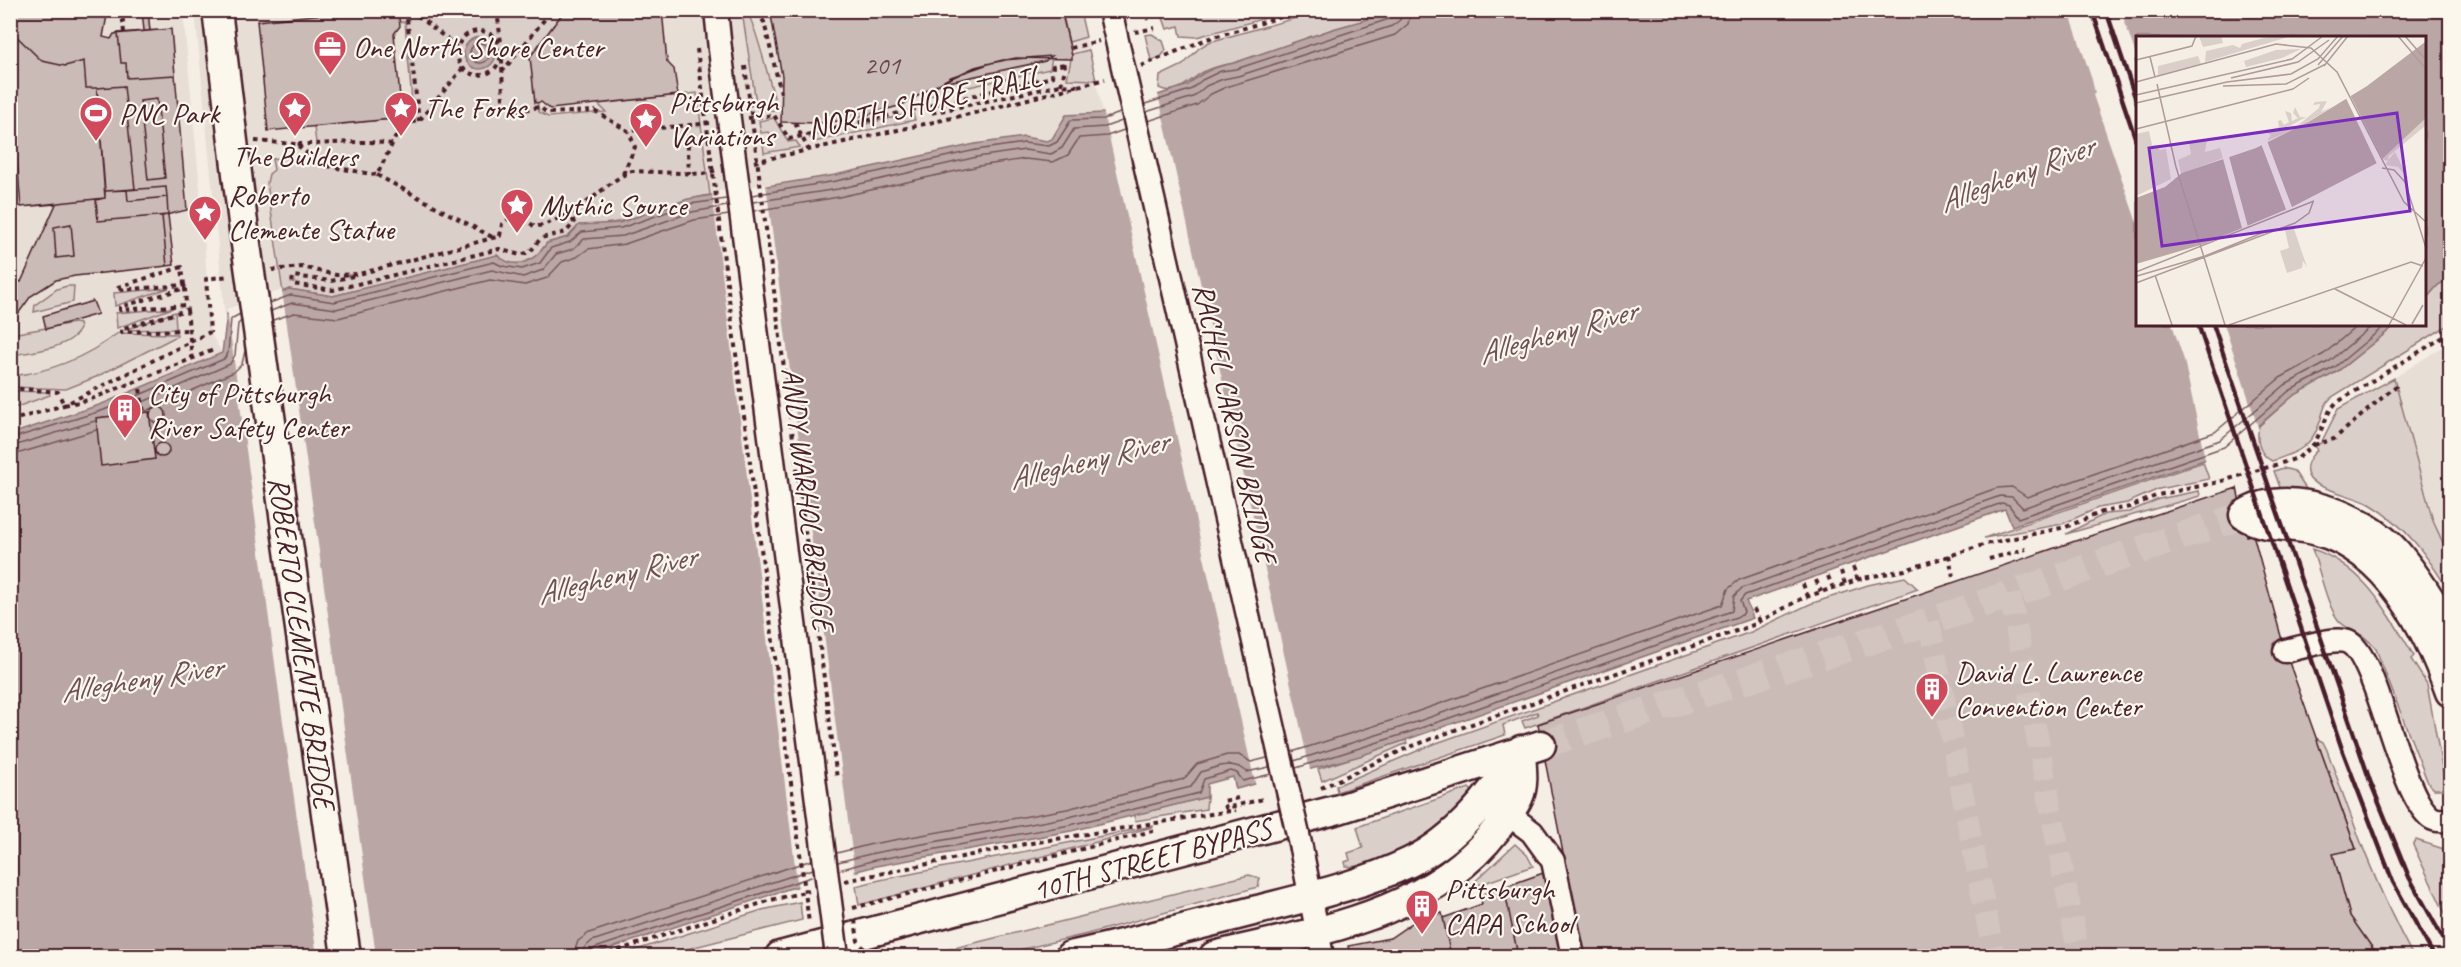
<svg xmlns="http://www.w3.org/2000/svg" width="2461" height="967" viewBox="0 0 2461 967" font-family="Caveat,sans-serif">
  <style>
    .built { fill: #e7dfd6 }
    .green { fill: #dbd0c9; stroke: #92787a; stroke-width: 1.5 }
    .water { fill: #baa7a5; stroke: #8d7174; stroke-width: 1.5 }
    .pier { fill: #f4eee4 }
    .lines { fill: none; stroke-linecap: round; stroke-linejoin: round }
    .shore { stroke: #77555c; stroke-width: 1.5 }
    .building { fill: #cabbb6; stroke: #4a1f2b; stroke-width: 1.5 }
    .minor-tunnel { stroke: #d2c5bf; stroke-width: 22; stroke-dasharray: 22 11; stroke-linecap: butt }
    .major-tunnel { stroke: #d2c5bf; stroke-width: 28; stroke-dasharray: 28 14; stroke-linecap: butt }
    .minor-casing { stroke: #4a1f2b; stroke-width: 27 }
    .major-casing { stroke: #4a1f2b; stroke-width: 33 }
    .path { stroke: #4a1f2b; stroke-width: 4; stroke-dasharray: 4.5 4.5; stroke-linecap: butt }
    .minor { stroke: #fbf7ec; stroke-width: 22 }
    .major { stroke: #fbf7ec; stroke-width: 28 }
    .rail { stroke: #4a1f2b; stroke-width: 4.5 }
    .minor-bridge-casing { stroke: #4a1f2b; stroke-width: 27; stroke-linecap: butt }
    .major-bridge-casing { stroke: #4a1f2b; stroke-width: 33; stroke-linecap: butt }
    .path-bridge { stroke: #4a1f2b; stroke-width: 4; stroke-dasharray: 4.5 4.5; stroke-linecap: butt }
    .minor-bridge { stroke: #fbf7ec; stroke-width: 22 }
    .major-bridge { stroke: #fbf7ec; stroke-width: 28 }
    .labels { text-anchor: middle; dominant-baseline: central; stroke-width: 4.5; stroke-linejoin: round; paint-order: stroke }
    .number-label { font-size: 27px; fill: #6a464e }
    .poi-label { font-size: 30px; fill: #4a1f2b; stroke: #fbf7ec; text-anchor: start }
    .street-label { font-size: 30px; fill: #4a1f2b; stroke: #fbf7ec }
    .water-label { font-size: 32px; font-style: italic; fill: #714f56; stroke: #fbf7ec }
    .inset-road { fill: none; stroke: #b09b9a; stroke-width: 1.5 }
    .view { fill: #7b2cbf; fill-opacity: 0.15; stroke: #7b2cbf; stroke-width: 3 }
    .inset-edge { fill: none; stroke: #4a1f2b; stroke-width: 3 }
  </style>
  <rect width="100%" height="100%" fill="#f4eee4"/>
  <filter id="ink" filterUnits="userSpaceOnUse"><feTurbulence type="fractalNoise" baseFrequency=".0167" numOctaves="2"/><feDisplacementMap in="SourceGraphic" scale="12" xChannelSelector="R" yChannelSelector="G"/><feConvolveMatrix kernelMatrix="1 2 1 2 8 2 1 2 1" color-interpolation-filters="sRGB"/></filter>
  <g filter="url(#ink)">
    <!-- built -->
    <path class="built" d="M11 11H183L203 220 210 332 222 353 102 404 11 434Z
      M195 11H1080L1103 113 1066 115 1052 139 1047 141 1024 137 975 144 835 175 712 195H710L697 93 599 105 607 112 314 127 320 159H272L275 170 268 178 283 293 230 311 225 317Z
      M2450 342V614L2394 378Z"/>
    <!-- green -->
    <path class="green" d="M565 10 530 57 539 112 548 117 606 112 598 104 697 93 710 195C665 202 625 229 579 225L568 237 547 243C535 261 516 272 497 255L333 296 289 289 283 293 267 183 269 174 274 170 272 159 289 157 294 160 303 157 318 159 314 127 402 118 412 101 405 22H399L398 11Z
      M1062 11H1080L1086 37 1069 42Z
      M1152 11V10L1291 11 1197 37 1181 36 1179 26 1167 29 1162 15 1154 17Z
      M1321 11H1397L1333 29 1234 63C1222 65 1208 68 1198 75 1186 84 1175 96 1159 88L1160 76 1183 65 1199 48 1209 42Z
      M748 15C755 21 773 96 778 111L757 109 743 18Z
      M1152 34 1163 41 1166 50 1160 58 1151 60 1145 35Z
      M1089 50 1096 80 1067 79 1072 54Z
      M1052 56 1050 69 929 96 927 91 939 84 1045 61Z
      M913 113 915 120 814 142 809 137Z
      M774 118 788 142 796 141 800 147 764 153 763 144 770 141 771 136 769 132 761 133 759 121Z
      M2450 278V324L2332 397C2324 404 2323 412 2320 422 2311 448 2296 453 2272 461 2259 455 2256 439 2259 426L2293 396 2338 371 2397 324H2424V301L2438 285Z
      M67 286H74L73 302 34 312 35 305 57 289Z
      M169 288 115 306 114 293Z
      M173 308 117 328 116 313Z
      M175 312 176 329 124 330Z
      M74 323 79 324 80 329C70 349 30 352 11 355L12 334Z
      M118 333 177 334V336L96 377 66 389 11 387V376C51 372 85 358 118 333Z
      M2394 378 2433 521 2450 558V593C2429 558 2406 525 2370 504 2357 497 2316 488 2310 479 2302 468 2309 458 2317 450L2314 445 2321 443 2338 409Z
      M10 391 49 392 50 395 11 409Z
      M2203 462 2209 479 2159 489 2127 503 2098 508 2062 524 1984 538Z
      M2283 468 2294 471 2308 492 2281 490 2274 471Z
      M2199 491 2200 496 2066 534 2105 514 2129 512 2159 499Z
      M2312 549C2365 566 2387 612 2414 656L2411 659 2427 684 2445 784 2442 789H2434L2428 783 2376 649C2362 630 2349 632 2339 621 2327 607 2319 567 2312 549Z
      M1905 577 1918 589 1525 728 1522 721 1538 715 1537 712 1503 725 1505 735 1337 792 1336 786 1431 745 1751 632 1810 604 1868 585Z
      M2316 738 2323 742 2327 750C2352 820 2377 891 2413 956H2378L2350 916 2333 854 2356 848Z
      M1406 740 1407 743 1322 781 1318 769Z
      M1469 788 1474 793C1448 823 1389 872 1346 866L1345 862 1350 860 1348 853 1363 848 1357 827Z
      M1207 797 1206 809 1135 821 1134 815Z
      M1153 826V827L859 905 856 886 880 880Z
      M2416 840 2450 851V924L2413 845Z
      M1515 844 1527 855 1533 866 1467 889Z
      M1249 875 1260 878 1258 887 1087 934 993 956H922Z
      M800 902 802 920 659 956H617L762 910Z"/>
    <!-- water -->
    <path class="water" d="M1397 11H2450V278L2438 285 2424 301V38H2137V324H2397L2338 371 2293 396 2227 452 2012 526 2005 509 1746 601 1753 618 1360 756 1236 789 1233 777 1207 784V797L1071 831 876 866 788 889 588 956H11V434L102 404 222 353 227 314 289 289 333 296 497 255C516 272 535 261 547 243L568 237 579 225 619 223 688 199 835 175 975 144 1024 137 1047 141 1052 139 1066 115 1103 113 1188 85C1201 72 1216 66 1234 63L1333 29Z
      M464 53a16 16 0 1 1 32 0a16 16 0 1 1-32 0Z"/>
    <!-- pier -->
    <path class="pier" d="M2069 11H2121L2137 58 2134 60 2137 68V223L2093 95 2095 93 2092 80Z
      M1157 90 1311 774 1256 787 1103 110Z
      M766 184 855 875 798 890 712 192Z
      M282 290 339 692 376 956H317L281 708 227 309Z
      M2172 324H2224L2259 430 2228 455 2206 463 2184 360Z"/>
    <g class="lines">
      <!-- shore -->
      <path class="shore" d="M470 53a10 10 0 1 1 20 0a10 10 0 1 1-20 0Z
        M1145 104 1190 90 1202 80 1221 71 1236 69 1389 19 1394 10
        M1146 112 1193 97 1206 86 1223 79 1238 76 1392 26 1400 20 1402 10
        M1148 121 1197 105 1211 94 1226 87 1395 35 1408 24 1411 10
        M752 195 836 181 976 150 1024 143 1049 146 1057 142 1071 120 1104 119 1120 113
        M753 202 838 189 977 157 1025 150 1051 154 1062 148 1074 129 1105 127 1122 121
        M754 211 839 197 979 166 1025 159 1053 162 1068 155 1079 138 1107 136 1124 130
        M270 303 291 295 334 302 494 262 502 266 522 269 540 263 551 248 570 242 582 232 621 228 690 204 726 199
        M271 311 292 303 336 309 492 270 523 277 543 270 556 254 573 249 584 239 623 236 692 212 727 206
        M273 320 294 313 338 318 490 280 525 285 547 278 562 262 577 257 588 249 625 244 694 220 729 215
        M146 411 234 372 242 364 245 351
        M113 415 230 364 235 355 238 324 241 321
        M10 439 104 410 224 359 228 353 231 319 240 314
        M10 447 95 421
        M10 456 96 430
        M1292 752 1399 718 1722 605 1728 589 1739 580 1997 488 2012 487 2027 497 2215 432 2280 378 2324 354 2359 324
        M1294 761 1402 727 1732 611 1734 596 1742 588 2000 496 2012 497 2023 508 2220 440 2285 385 2330 361 2374 324
        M1296 768 1404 734 1742 615 1744 612 1740 601 1745 595 2002 503 2009 505 2018 518 2224 447 2289 391 2335 367 2387 324
        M837 853 872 844 1067 809 1184 779 1197 764 1227 755H1239L1251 762 1267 758
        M838 862 874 853 1069 817 1191 787 1201 772C1218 766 1233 760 1247 772L1269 767
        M839 870 875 860 1070 825 1199 793 1204 779 1231 771 1237 773 1243 781 1271 774
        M573 956 578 941 589 933 812 860
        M583 956 584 948 592 941 813 869
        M590 956 595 948 814 876"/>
    </g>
    <!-- building -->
    <path class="building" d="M10 10H108L103 37 111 39 114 34 171 29 187 210 162 216 167 266 75 276 56 280 31 296 10 325V277L21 282 56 204 21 207 10 76Z
      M148 10 150 31H144L142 10Z
      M363 10H398L400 26 394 34 402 118 268 131 257 21Z
      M565 10H662L667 62 674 69 678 95 550 109 541 102 535 103 530 57Z
      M770 10H1061L1072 56V59L1016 58 991 63 951 77 902 105 849 120 818 123 781 122 782 76Z
      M171 29 175 75 127 78 126 63H121L118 33Z
      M10 30 42 61 65 66 84 61 86 88H97L105 198 21 207 10 76Z
      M1052 56 1045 61 939 84 975 67 1003 60Z
      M124 86 135 189 105 191 97 88Z
      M157 99 165 178 148 180 140 101Z
      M166 187 167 197 128 201 127 190Z
      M127 190 128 201 167 197 168 215 98 221 96 200 105 198V191Z
      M168 215 174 265 167 266 162 216Z
      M71 224 74 256 56 258 54 227Z
      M93 301 98 314 46 329 43 316Z
      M150 415a8 8 0 1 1 16 0a8 8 0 1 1-16 0Z
      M149 412 155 459 101 466 96 418Z
      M155 450a7 7 0 1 1 14 0a7 7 0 1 1-14 0Z
      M2237 488 2247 536 2253 534 2285 651 2356 849 2333 854 2350 916 2378 956H1583L1538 724 2087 537Z
      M1546 872 1562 956H1518L1504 887Z
      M1504 887 1518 956H1451L1443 918 1482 904 1480 895Z
      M1442 913 1451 956H1350L1348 946 1390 938 1418 919Z"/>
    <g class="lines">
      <!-- minor-tunnel -->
      <path class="minor-tunnel" d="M2010 595 2079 956
        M1929 622 1994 956"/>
      <!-- major-tunnel -->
      <path class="major-tunnel" d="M1541 745 1929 622 2244 515"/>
      <defs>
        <path id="minor" d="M716 10 720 49
          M2285 651C2300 648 2335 636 2348 642 2377 655 2398 789 2429 816 2435 822 2443 820 2450 820
          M1508 814 1532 832 1553 861 1573 956
          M1301 848 1322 956"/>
        <path id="major" d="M217 10 243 223
          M2450 634C2435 606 2418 578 2397 553 2366 517 2286 485 2244 515 2266 530 2292 523 2318 531 2387 550 2428 629 2450 692
          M780 956 1339 809 1541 745
          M1070 956C1133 942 1195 926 1257 910 1308 897 1362 885 1410 862 1458 839 1493 793 1521 750
          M1214 956C1313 932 1430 916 1496 830 1504 819 1514 808 1519 796 1525 783 1521 764 1521 750"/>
      </defs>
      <!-- minor casing -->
      <use href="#minor" class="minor-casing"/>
      <!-- major casing -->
      <use href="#major" class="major-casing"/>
      <!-- path -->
      <path class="path" d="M122 10 124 33
        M406 10 419 121
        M411 10 458 48
        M497 10 501 43
        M1146 10 1148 20
        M148 11 185 14
        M738 12 758 14 764 22 781 93
        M129 13 142 11
        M457 53a22 22 0 1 1 44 0a22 22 0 1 1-44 0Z
        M1135 32 1155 28
        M1071 48 1099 41
        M502 59 503 103
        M1141 66 1207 39 1305 10
        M502 72 552 10
        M1061 85 1065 69 1064 58
        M930 105 931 113 1061 85 1079 86
        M516 111 540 107 547 113 595 111 628 131 711 123
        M748 118 774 115 789 139 1052 77 1053 66 1065 64
        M795 123 808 149
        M687 126 689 174
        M255 141 296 144
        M392 144C360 139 328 145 296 144L321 165 377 175 402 124 419 121 463 68
        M754 162 974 113 1105 79
        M623 174 635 147 629 132
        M377 175 494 238
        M272 270 302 267 336 275 359 274 500 236 502 224 511 217 524 218 535 227C554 222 570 215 586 203 600 193 614 178 632 171L703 174 717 170
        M353 276 331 281 293 276 292 284 333 290 499 249 520 255 530 252 541 238 566 232 574 223 571 213
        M184 285 182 267 118 287V290L184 285 185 288 120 307V310L186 305 187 310 121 329V332L189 330
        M185 288 186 305
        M187 310 192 358
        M10 388 58 392 64 405 89 400 216 349
        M140 389 144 413
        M10 421 64 405 210 332 206 279 229 276
        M2314 445 2334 439 2397 385
        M1949 555 1953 577
        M1989 559 2026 549
        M1853 567 1858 580
        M1841 571 1845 584
        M1828 576 1833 588
        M1816 580 1821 592
        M1803 584 1808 597
        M1754 609 1760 622
        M1321 788 1405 749 1455 730 1753 625 1803 598 1863 578 1905 570 1986 544 2066 527 2102 512 2130 507 2158 495 2219 482 2298 458 2315 443 2330 410 2336 403 2450 333
        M1238 798 1224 801 1226 808 1263 799
        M845 881 1025 844 1236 810
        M853 908 1156 830
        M601 956 771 900 809 891"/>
      <!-- minor -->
      <use href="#minor" class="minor"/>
      <!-- major -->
      <use href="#major" class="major"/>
      <!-- rail -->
      <path class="rail" d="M2092 10 2137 143
        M2106 10 2137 103
        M2198 324 2342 749 2393 882 2434 956
        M2213 324 2370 781 2409 877 2450 951"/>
      <defs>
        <path id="minor-bridge" d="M1110 10 1301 848
          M720 49 837 956"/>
        <path id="major-bridge" d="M243 223 346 956"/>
      </defs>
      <!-- minor-bridge casing -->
      <use href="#minor-bridge" class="minor-bridge-casing"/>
      <!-- major-bridge casing -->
      <use href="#major-bridge" class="major-bridge-casing"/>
      <!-- path-bridge -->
      <path class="path-bridge" d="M697 49 809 923
        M745 66 837 779
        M855 920 858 941 866 951"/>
      <!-- minor-bridge -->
      <use href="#minor-bridge" class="minor-bridge"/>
      <!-- major-bridge -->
      <use href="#major-bridge" class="major-bridge"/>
    </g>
  </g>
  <!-- icons -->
  <defs>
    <symbol id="office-pin" viewBox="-11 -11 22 30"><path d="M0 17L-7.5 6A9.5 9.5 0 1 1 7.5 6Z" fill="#d1495b" stroke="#fbf7ec"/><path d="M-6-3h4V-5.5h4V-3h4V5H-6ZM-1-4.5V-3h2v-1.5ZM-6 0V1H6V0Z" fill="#fff"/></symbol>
    <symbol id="sight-pin" viewBox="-11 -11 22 30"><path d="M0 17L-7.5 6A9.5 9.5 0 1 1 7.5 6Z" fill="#d1495b" stroke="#fbf7ec"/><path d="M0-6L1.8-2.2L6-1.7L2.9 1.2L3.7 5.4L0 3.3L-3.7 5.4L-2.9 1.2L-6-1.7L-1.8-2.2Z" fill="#fff"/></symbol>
    <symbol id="stadium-pin" viewBox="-11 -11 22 30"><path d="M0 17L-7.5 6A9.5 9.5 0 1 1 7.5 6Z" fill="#d1495b" stroke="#fbf7ec"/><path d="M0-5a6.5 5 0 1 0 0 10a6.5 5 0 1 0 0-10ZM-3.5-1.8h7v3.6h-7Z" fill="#fff"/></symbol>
    <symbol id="building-pin" viewBox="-11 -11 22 30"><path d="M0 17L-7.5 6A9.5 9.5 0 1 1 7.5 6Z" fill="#d1495b" stroke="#fbf7ec"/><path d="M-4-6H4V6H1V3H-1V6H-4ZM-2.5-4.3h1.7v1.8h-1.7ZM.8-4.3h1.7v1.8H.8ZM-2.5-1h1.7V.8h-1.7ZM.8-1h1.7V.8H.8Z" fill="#fff"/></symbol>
  </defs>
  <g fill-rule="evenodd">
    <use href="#office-pin" x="311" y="28" width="38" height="52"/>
    <use href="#sight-pin" x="276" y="89" width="38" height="52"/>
    <use href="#sight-pin" x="382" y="89" width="38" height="52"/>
    <use href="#stadium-pin" x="77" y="94" width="38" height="52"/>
    <use href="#sight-pin" x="627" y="100" width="38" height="52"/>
    <use href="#sight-pin" x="498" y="186" width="38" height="52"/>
    <use href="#sight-pin" x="186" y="193" width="38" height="52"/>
    <use href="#building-pin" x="106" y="391" width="38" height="52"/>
    <use href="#building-pin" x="1913" y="670" width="38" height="52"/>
    <use href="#building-pin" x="1403" y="887" width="38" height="52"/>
  </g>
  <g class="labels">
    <!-- number labels -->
    <g class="number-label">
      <text x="882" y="65">201</text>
    </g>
    <!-- poi labels -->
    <g class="poi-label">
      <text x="353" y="47">One North Shore Center</text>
      <text x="669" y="102">Pittsburgh<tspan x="669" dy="34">Variations</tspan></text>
      <text x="424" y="108">The Forks</text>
      <text x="119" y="113">PNC Park</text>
      <text x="295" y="156" text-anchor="middle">The Builders</text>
      <text x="228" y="195">Roberto<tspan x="228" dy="34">Clemente Statue</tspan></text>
      <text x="540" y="205">Mythic Source</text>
      <text x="148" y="393">City of Pittsburgh<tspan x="148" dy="34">River Safety Center</tspan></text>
      <text x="1955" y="672">David L. Lawrence<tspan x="1955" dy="34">Convention Center</tspan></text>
      <text x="1445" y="889">Pittsburgh<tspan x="1445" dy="34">CAPA School</tspan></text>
    </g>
    <!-- street labels -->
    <g class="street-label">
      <text transform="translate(924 102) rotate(-13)">NORTH SHORE TRAIL</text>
      <text transform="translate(1235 423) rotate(77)">RACHEL CARSON BRIDGE</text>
      <text transform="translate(808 499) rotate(83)">ANDY WARHOL BRIDGE</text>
      <text transform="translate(302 643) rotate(82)">ROBERTO CLEMENTE BRIDGE</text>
      <text transform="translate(1152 859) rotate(-15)">10TH STREET BYPASS</text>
    </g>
    <!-- water labels -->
    <g class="water-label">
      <text transform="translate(2016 174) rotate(-21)">Allegheny River</text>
      <text transform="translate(1557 332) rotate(-16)">Allegheny River</text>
      <text transform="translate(1088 460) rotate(-14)">Allegheny River</text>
      <text transform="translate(616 575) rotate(-14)">Allegheny River</text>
      <text transform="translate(141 679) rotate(-9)">Allegheny River</text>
    </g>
  </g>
  <!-- overview -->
  <g transform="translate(2136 36)">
    <rect width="290" height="290" fill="#f4eee4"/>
    <path d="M63 0H85L87 7 67 11ZM135 0H155L69 26 70 15 97 9 104 12 106 8ZM165 13 146 22 110 31 108 25 140 14ZM62 20 65 28 22 40V30ZM191 65 185 76 196 71 167 89 131 105 135 99 128 95 143 91 142 85 145 84 148 89 153 86 149 75 155 77 156 85 162 82 157 77 159 71 164 81H170L154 90H161L183 72 184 68 177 69 179 66ZM289 83V90L253 120 252 124 259 116 273 144 262 131 249 129 252 125 246 123ZM13 95 16 109H21L24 114 30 113 35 143 0 160V98ZM71 103 69 116 84 112 87 122 45 138 42 124 55 118 53 107ZM157 190 171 231 167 225 166 232 151 237 144 215 153 212 149 194Z" fill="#dbd0c9"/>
    <path d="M289 6V83L243 126 156 171 68 208 0 228V162L29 151 46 137 120 112 174 85 231 50Z" fill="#baa7a5"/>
    <path d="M213 57 248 126 242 130 209 60ZM130 102 157 174 151 176 124 105ZM92 117 112 191 106 192 86 119Z" fill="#f4eee4"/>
    <path class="inset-road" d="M262 0 290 33M269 0 290 24M14 21 19 41M0 24 56 10 60 0M182 29 207 0M188 30 212 0M95 42 162 26 193 4M0 46 140 8 175 12 201 36 268 166 290 186M21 48 40 131 89 289M87 50 150 48 190 28M157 53 173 42M0 59 156 23 187 0M0 67 91 46 155 38 182 23 202 0M0 93 157 53M246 132 258 134 269 146 290 212M0 236 178 165M19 239 36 289M1 240 69 220 131 195M0 247 159 187 173 177 177 166M199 253 270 289M276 288 287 269M93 289 275 226 287 230M253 289 290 222"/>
    <path class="view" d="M261 77 274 175 26 210 13 112Z"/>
    <rect width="290" height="290" class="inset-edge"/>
  </g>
  <!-- margin -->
  <rect width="2461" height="967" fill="none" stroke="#fbf7ec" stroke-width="36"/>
  <rect x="18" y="18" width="2425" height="931" fill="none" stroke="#4a1f2b" stroke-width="2" filter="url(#ink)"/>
</svg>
